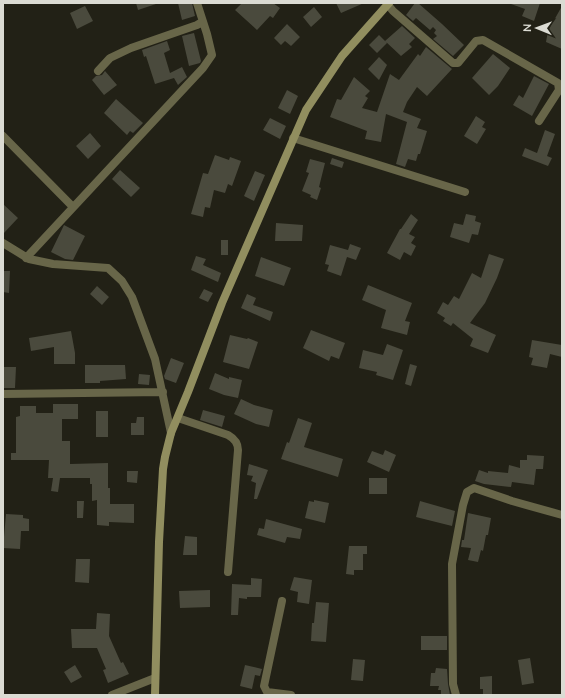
<svg xmlns="http://www.w3.org/2000/svg" width="565" height="698" viewBox="0 0 565 698" font-family="'Nunito Sans',sans-serif">
  <style>
    .building { fill: #4a4a3d }
    .lines { fill: none; stroke-linecap: round; stroke-linejoin: round }
    .street { stroke: #686649; stroke-width: 8 }
    .secondary { stroke: #918e5f; stroke-width: 8 }
  </style>
  <rect width="100%" height="100%" fill="#222116"/>
  <!-- building -->
  <path class="building" d="M136 3H156V4L138 10Z
    M178 3H192L195 16 182 20Z
    M242 3H273L280 8 273 18 270 16 257 30 235 10Z
    M336 3H364L341 13Z
    M415 3H418L442 24 464 45 453 56 433 39 437 36 434 33 436 30 433 27 430 30 416 18 413 21 406 15Z
    M511 3H540L534 21 522 16 525 9 511 4Z
    M85 6 93 21 77 29 70 13Z
    M562 6V49L546 42 548 31Z
    M314 7 322 17 311 27 303 17Z
    M287 24 300 37 291 46 285 41 281 45 274 38Z
    M402 26 415 38 409 44 412 47 401 56 385 41Z
    M194 33 201 61 200 63 189 66 182 36Z
    M379 35 387 43 377 53 369 45Z
    M167 41 170 50 164 53 170 73 182 67 187 77 178 85 174 78 155 84 146 56 144 57 142 50Z
    M426 47 452 69 427 96 417 87 407 102 403 112 421 119 417 128 427 131 420 154H418L416 161 408 159 405 167 396 164 407 122 386 114 381 142 365 139 367 131 330 117 337 99 341 100 354 77 370 91 365 96 368 98 362 108 377 112 390 74 399 80 418 54 420 56Z
    M493 54 510 68 498 86 489 95 472 78Z
    M379 57 387 65 379 80 368 69Z
    M105 71 117 85 104 95 92 80 96 76 102 75Z
    M534 76 549 84 532 116 513 105 519 95 523 98Z
    M287 90 298 96 290 114 278 108Z
    M116 99 143 123 133 133 130 131 127 135 104 113Z
    M476 116 485 122 482 127 486 129 477 144 464 136Z
    M270 118 286 126 280 139 263 130Z
    M545 130 555 134 547 156 552 158 548 166 522 156 525 148 537 153Z
    M90 133 101 146 88 159 76 146Z
    M215 155 229 160 230 157 241 161 232 186 228 184 225 193 214 190 210 208 205 207 203 217 191 214 203 173 208 174Z
    M332 158 344 162 342 168 330 164Z
    M310 159 325 163 319 187 321 188 317 200 310 197 311 195 302 191 309 173 306 172Z
    M120 170 140 188 131 197 112 179Z
    M255 171 265 175 254 201 244 196Z
    M3 204 18 218 3 234Z
    M411 214 418 220 409 234 415 237 411 243 416 246 411 256 404 252 400 260 387 253 400 229H401Z
    M466 214 476 216 475 221 481 223 478 235 472 234 469 243 450 237 454 223 463 225Z
    M276 223 303 225 302 241H275Z
    M64 225 85 236 73 260 65 259 51 252Z
    M221 240H228V255H221Z
    M350 244 361 248 356 260 347 257 341 276 327 271 329 265 325 264 330 245 348 250Z
    M489 254 504 259 497 278 485 303 470 323 496 335 488 353 470 346 473 339 453 323 451 326 443 321 445 318 437 313 443 302 448 305 454 296 459 299 472 273 481 278Z
    M196 256 206 259 203 265 221 273 218 282 191 270Z
    M261 257 291 268 284 286 255 276Z
    M3 271H10L9 293 3 292Z
    M368 285 412 303 405 321 410 322 407 335 381 328 386 310 362 300Z
    M97 286 109 297 102 305 90 294Z
    M204 289 213 293 208 302 199 298Z
    M247 294 256 298 253 305 273 312 270 321 241 308Z
    M311 330 345 343 339 359 331 356 329 361 303 348Z
    M71 331 75 353V364H54V347L31 351 29 338Z
    M230 335 247 339 248 338 258 342 249 369 223 362Z
    M532 340 562 345V357L550 354 547 368 531 365 533 358 529 357Z
    M387 344 403 350 393 380 376 375 377 372 359 368 363 350 383 355Z
    M171 358 184 363 176 383 165 379 164 376Z
    M410 364 417 366 411 386 405 384Z
    M85 365H125L126 379 100 381V383H85Z
    M3 367H16L15 388H3Z
    M215 373 229 379V377L242 380 238 398 224 395 209 389Z
    M139 374 150 375 149 385 138 384Z
    M241 399 254 405 273 410 269 427 256 424 234 414Z
    M53 404H78V419H62V441H70V464L108 463V488H110V504H134V523L109 522V526L97 525V500L92 501V484H90V478H60L58 492 51 491 53 478H48L49 460H11V453H16V417L20 416V406H36V413H53Z
    M203 410 225 416 222 427 200 420Z
    M96 411H108V437H96Z
    M137 417H144V435H131V423H136Z
    M298 418 312 423 304 447 343 459 338 477 281 459 287 442 289 443Z
    M385 450 396 455 389 472 367 462 372 451 383 455Z
    M527 455 544 456 543 469H536L534 485 512 482 511 487 484 484 475 481 479 470 488 473V471L508 473 509 465 520 468V460H527Z
    M249 464 268 470 257 499H254L256 483 251 481 253 476 247 475Z
    M127 471H138L137 483 127 482Z
    M369 478H387V494H369Z
    M314 500 329 503 325 523 305 518 309 501 314 502Z
    M77 501H84L83 518H77Z
    M420 501 455 511 452 526 416 517Z
    M468 513 491 518 488 535H486L483 551 481 550 478 562 468 560 471 548 461 547 462 540H464Z
    M6 514 23 515V518L29 519V531H21L20 549 3 548Z
    M266 519 302 529 300 539 287 537 285 543 257 535 259 528 264 529Z
    M185 536 197 537V555H183Z
    M349 546H367V554H363V570H354V575L346 574Z
    M76 559H90L89 583 75 582Z
    M294 577 312 580 309 604 297 602 298 592 290 590Z
    M251 578 262 579 261 597H247V599L239 598 238 615H231L232 584 251 585Z
    M210 590V607L180 608 179 591Z
    M316 602 329 603 326 642 311 641 312 623H314Z
    M97 613 110 614 109 636 121 663 123 662 129 674 108 683 103 670 106 669 97 648H72L71 629H96Z
    M421 636H447V650H421Z
    M530 658 534 683 522 685 518 660Z
    M353 659 365 660 363 681 351 680Z
    M75 665 82 677 71 683 64 672Z
    M245 665 262 669 260 676 255 675 252 689 240 686Z
    M436 668 447 669 448 684 450 695H441V690H438L439 686H430L431 673H435Z
    M492 676V695H483V689H480V677Z"/>
  <g class="lines">
    <!-- street -->
    <path class="street" d="M388 5 393 11 453 63H458L476 41 483 40 558 83 559 90 539 121
      M98 71 110 58 131 48 197 25 202 22
      M3 136 73 207
      M293 138 465 192
      M3 243 29 259 53 264 108 268 122 281 132 297 155 359 171 433
      M26 258 203 68 212 55 207 34 197 3
      M3 394 163 392
      M178 418 228 435C235 439 238 443 238 450L228 572
      M282 601 264 686 267 692 291 695
      M112 695 155 678
      M456 695 453 684 452 564 463 505 467 492 474 488 512 501 562 515"/>
    <!-- secondary -->
    <path class="secondary" d="M155 695 159 542 163 469 165 457 171 433 188 392 222 303 306 110 342 56 389 3"/>
  </g>
  <!-- border -->
  <rect width="565" height="698" fill="none" stroke="#dbdbd3" stroke-width="8"/>
  <!-- north arrow -->
  <g transform="translate(537 28) rotate(271)" stroke="#222116" stroke-width="3" paint-order="stroke">
  <path d="M0-3L7 15L0 10L-7 15Z" fill="#dbdbd3"/>
  <text y="-6" font-size="11" font-weight="bold" text-anchor="middle" fill="#dbdbd3">N</text>
  </g>
</svg>
